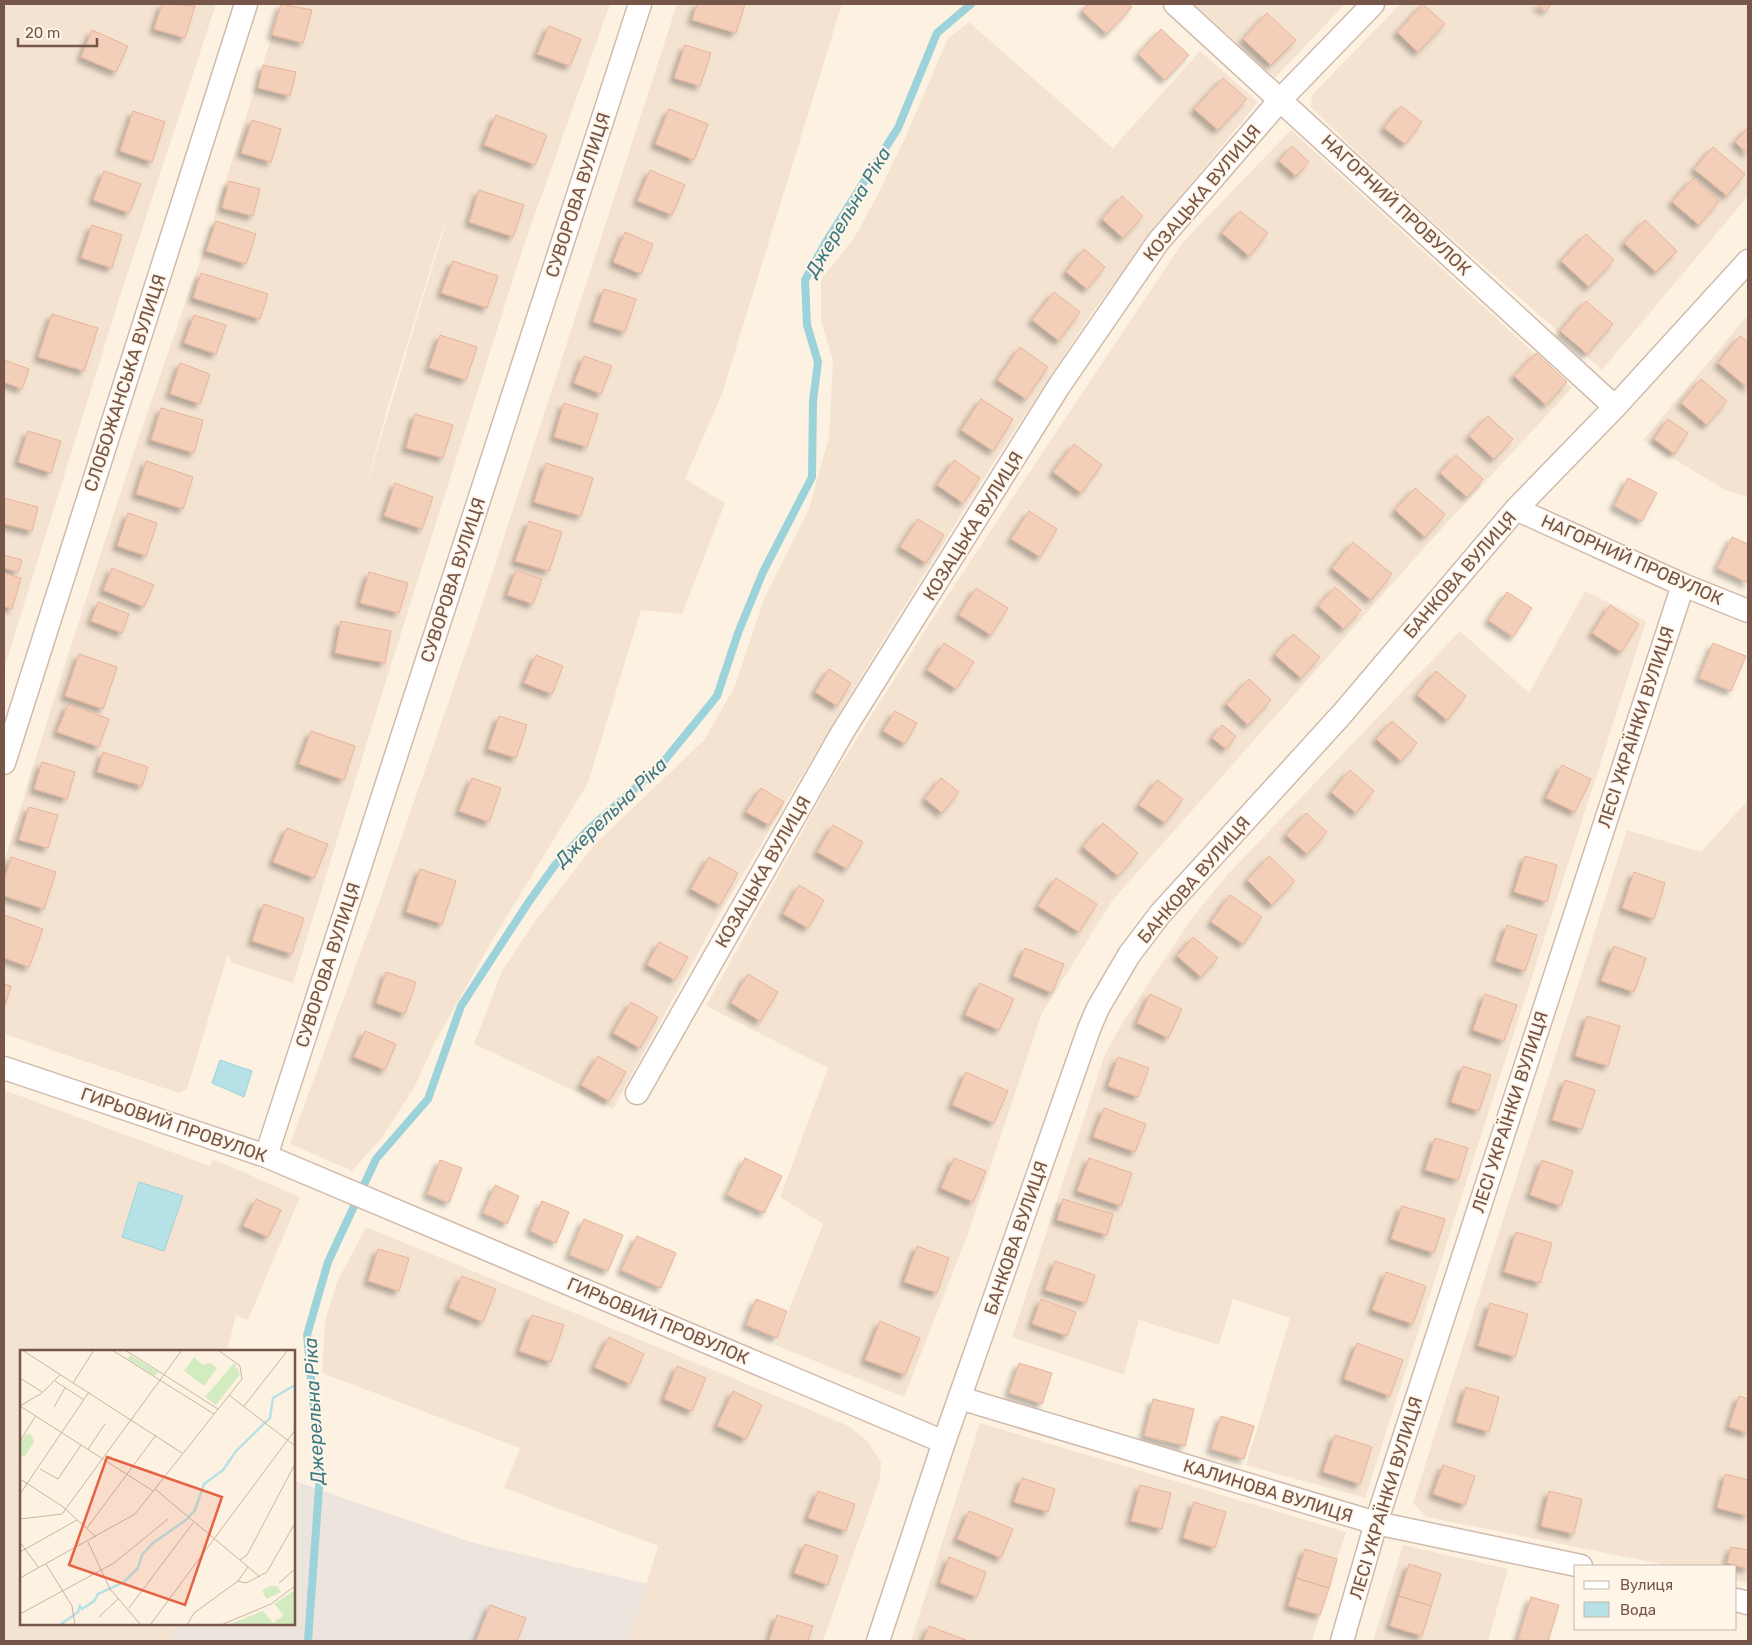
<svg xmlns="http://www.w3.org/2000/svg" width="1752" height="1645" viewBox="0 0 1752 1645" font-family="Rubik,sans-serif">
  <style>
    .residential { fill: #f5e3d1; fill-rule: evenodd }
    .industrial { fill: #ece4dd }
    .water { fill: #b6e2e7; stroke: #9cd2d9 }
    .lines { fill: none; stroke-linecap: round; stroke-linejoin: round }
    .stream { stroke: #9cd2d9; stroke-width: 8 }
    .building { fill: #f3ceb9; stroke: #e6b499; filter: url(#shadow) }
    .minor-casing { stroke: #d1baac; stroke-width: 25 }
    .minor { stroke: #fff; stroke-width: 22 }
    .labels { text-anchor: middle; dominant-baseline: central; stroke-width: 4; stroke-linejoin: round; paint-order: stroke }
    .street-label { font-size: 18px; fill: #765648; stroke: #fff6e9 }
    .water-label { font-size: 19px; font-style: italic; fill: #3e7a83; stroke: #fff6e9 }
    .inset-river { fill: none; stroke: #b6e2e7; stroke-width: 2.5 }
    .inset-road { fill: none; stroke: #c7b4a4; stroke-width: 1 }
    .view { fill: #e56243; fill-opacity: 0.15; stroke: #e56243; stroke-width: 2.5 }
    .inset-edge { fill: none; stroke: #765648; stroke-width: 2.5 }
  </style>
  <defs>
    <filter id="shadow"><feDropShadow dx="-4.5" dy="4.5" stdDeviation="2.5" flood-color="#0004"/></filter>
  </defs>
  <rect width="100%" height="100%" fill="#fdf2e2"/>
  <!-- residential -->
  <path class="residential" d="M4 4H216L122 290 4 669Z
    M282 4H610L523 248 385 684 293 983 232 963 228 954 187 1089 179 1093 4 1034V862L56 692 135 448 202 255ZM444 225H445L365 490 388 406Z
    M677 4H842L722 394 685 479 725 503 682 614 641 610 588 783 489 946 435 1042 414 1088 380 1140 352 1171 290 1144 378 905 479 614Z
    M1194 4H1345L1275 78Z
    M1400 4H1748V196L1602 370 1390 184 1311 107 1312 95Z
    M969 22 1113 148 1200 51 1258 102 1176 202 1094 310 992 465 871 660 717 918 613 1109 474 1044 502 971 535 921 594 845 704 740 735 686 764 599 809 509 829 437 833 361 821 321V280L854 238 877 196 905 138 948 38Z
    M1291 130 1572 388 1424 548 1112 901 1042 1013 968 1234 904 1397 775 1345 823 1224 780 1197 828 1068 706 1006 830 781 936 613 1183 242Z
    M1748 315V497L1725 490 1643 440Z
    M1585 591 1646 621 1365 1498 1246 1465 1290 1318 1233 1299 1219 1345 1139 1320 1124 1375 1012 1337 1105 1054 1123 1022 1190 921 1227 875 1460 631 1529 693Z
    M1748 800V1583L1736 1580V1566H1671L1426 1517 1413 1503 1627 830 1701 852Z
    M4 1090 210 1166 213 1159 300 1197 248 1320 236 1316 227 1351H21V1624H177L171 1641H4Z
    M366 1227 849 1426 867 1441 881 1462 880 1479 823 1641H629L658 1546 504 1488 520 1448 322 1373 325 1321 337 1282Z
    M980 1423 1346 1532 1312 1641H911Z
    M1403 1545 1508 1569 1488 1641H1373Z"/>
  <!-- industrial -->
  <path class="industrial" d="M294 1481 474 1543 647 1584 629 1641H171L177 1624H294Z"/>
  <!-- water -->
  <path class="water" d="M220 1060 252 1071 244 1097 212 1083Z
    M139 1182 183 1196 164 1251 122 1237Z"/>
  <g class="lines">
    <!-- stream -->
    <path class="stream" d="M308 1641 320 1474 307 1335 328 1262 376 1159 428 1099 461 1006 528 903 555 865 588 830 660 766 717 696 738 633 763 572 812 477 813 401 818 362 807 325 805 280 826 242 898 128 937 33 971 4"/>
  </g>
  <!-- building -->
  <path class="building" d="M162 4 195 6 185 38 154 29Z
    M281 4 312 10 303 43 272 35Z
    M697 4H745L736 33 692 20Z
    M1088 4H1128L1132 7 1107 34 1082 11Z
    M1423 4 1445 24 1418 52 1397 32Z
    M1537 4H1552L1545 11Z
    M1267 13 1296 40 1271 65 1243 39Z
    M549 26 581 39 570 66 537 54Z
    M1161 29 1189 55 1165 80 1138 54Z
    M92 30 128 46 116 72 81 57Z
    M685 45 711 53 700 86 674 78Z
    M263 65 296 72 290 96 258 88Z
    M1223 78 1247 99 1218 130 1194 109Z
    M1401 106 1422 122 1405 144 1384 128Z
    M669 109 708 124 694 160 655 144Z
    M133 111 165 122 152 162 120 151Z
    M496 115 547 135 535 165 484 145Z
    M252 120 281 129 271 162 241 153Z
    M1748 127V154L1735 142Z
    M1292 146 1309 162 1296 176 1279 161Z
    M1713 147 1745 174 1727 196 1694 169Z
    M650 170 685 185 672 215 637 201Z
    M104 171 141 184 129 213 93 200Z
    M1693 178 1719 201 1699 225 1672 202Z
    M229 181 260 189 253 216 222 208Z
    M479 190 524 205 513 237 469 222Z
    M1122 196 1143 216 1123 238 1102 219Z
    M1240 211 1268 233 1249 256 1222 233Z
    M1645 220 1677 251 1656 272 1624 243Z
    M216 221 256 234 246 264 206 251Z
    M92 225 122 235 112 268 81 258Z
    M625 232 653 244 641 274 613 262Z
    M1586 234 1614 260 1589 287 1561 261Z
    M1084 249 1105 267 1087 289 1066 272Z
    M453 261 498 276 487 308 441 293Z
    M201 273 268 294 260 319 193 298Z
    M604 289 636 299 625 332 593 322Z
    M1054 292 1080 312 1059 341 1032 320Z
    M1586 301 1613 324 1587 354 1560 331Z
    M52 314 98 328 84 371 38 357Z
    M194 315 226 325 216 354 184 343Z
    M440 335 477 347 466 380 429 368Z
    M1740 336 1748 342V388L1718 363Z
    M1020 347 1048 367 1026 399 997 380Z
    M1536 353 1567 382 1546 405 1514 376Z
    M584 356 612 366 601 394 574 383Z
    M4 360 29 369 22 389 4 382Z
    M180 363 210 374 200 404 170 394Z
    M1701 379 1727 401 1707 425 1681 403Z
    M981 399 1013 419 993 451 961 430Z
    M564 403 598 414 587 447 554 437Z
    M161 408 203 420 194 453 151 440Z
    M415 414 453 425 443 458 406 448Z
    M1488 416 1513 439 1494 459 1469 436Z
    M1668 419 1688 433 1674 454 1654 439Z
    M28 431 61 441 51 473 18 462Z
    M1074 444 1102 465 1081 493 1053 472Z
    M1456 455 1483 479 1467 497 1440 473Z
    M954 460 980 478 963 503 937 485Z
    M146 461 193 477 183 509 136 494Z
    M546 463 593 478 581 516 534 502Z
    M1628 478 1657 493 1642 521 1614 506Z
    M395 483 433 497 422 529 384 516Z
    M1415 488 1445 514 1425 537 1395 510Z
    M4 498 38 507 32 531 4 524Z
    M1029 511 1057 529 1040 557 1011 539Z
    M128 513 157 523 146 556 117 546Z
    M918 519 944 535 926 563 900 547Z
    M529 521 562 532 549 571 515 561Z
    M1732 537 1748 544V583L1717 568Z
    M1353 542 1392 574 1371 600 1332 568Z
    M4 555 22 560 18 572 4 568Z
    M112 568 154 585 144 607 103 590Z
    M516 570 542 579 533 604 507 595Z
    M369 572 408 583 399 613 360 603Z
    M4 573 21 578 12 609 4 606Z
    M1335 587 1361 610 1344 629 1318 606Z
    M976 588 1008 608 991 635 959 615Z
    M1507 592 1532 608 1513 637 1488 620Z
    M98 602 129 614 122 633 91 621Z
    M1610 605 1639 624 1621 652 1592 633Z
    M341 621 391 631 385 663 335 653Z
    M1293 634 1320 657 1301 678 1275 655Z
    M944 643 974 662 956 689 927 670Z
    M1713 643 1746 656 1731 691 1699 678Z
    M79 654 117 667 103 709 65 696Z
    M536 655 563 666 552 694 524 683Z
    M829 669 851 683 837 706 815 692Z
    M1436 671 1466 696 1447 720 1417 695Z
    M1249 679 1271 700 1248 725 1226 704Z
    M68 704 109 719 99 747 57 732Z
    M895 711 917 723 905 744 883 731Z
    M499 716 527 725 516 758 488 749Z
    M1392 721 1417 743 1401 761 1376 739Z
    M1222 725 1236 736 1226 749 1212 738Z
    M311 731 355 746 344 780 299 764Z
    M103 752 148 767 142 786 97 772Z
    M42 762 75 772 67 799 34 789Z
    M1562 765 1591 779 1575 812 1546 798Z
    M1350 770 1374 791 1356 813 1331 792Z
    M472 778 501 788 489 822 459 811Z
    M941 778 959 792 942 813 925 799Z
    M1157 780 1183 799 1165 823 1139 805Z
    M761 788 784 802 769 825 746 812Z
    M29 807 58 815 48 848 19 840Z
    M1306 813 1327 832 1307 854 1286 835Z
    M1103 823 1138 853 1118 876 1083 847Z
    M833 825 863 842 847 869 817 852Z
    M287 828 328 844 314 878 273 862Z
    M1269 856 1295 881 1272 905 1247 880Z
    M1525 856 1557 865 1547 902 1514 892Z
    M11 857 56 872 44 909 4 896V880Z
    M709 857 738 873 720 905 691 889Z
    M420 869 456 881 442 924 406 912Z
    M1634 872 1665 883 1654 919 1622 908Z
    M1056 878 1097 904 1079 932 1038 906Z
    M799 885 824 900 808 928 783 914Z
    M1230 895 1262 917 1243 944 1211 922Z
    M264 904 304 918 292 954 252 941Z
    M4 915 43 929 29 967 4 958Z
    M1507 925 1537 935 1525 971 1495 961Z
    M1193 937 1218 958 1201 977 1177 956Z
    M659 942 688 957 675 980 647 965Z
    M1614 946 1646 958 1634 992 1601 981Z
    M1025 948 1064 964 1052 993 1013 976Z
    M386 972 416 982 405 1014 376 1003Z
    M748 974 778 992 760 1021 731 1003Z
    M980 983 1014 999 999 1030 965 1015Z
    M4 984 11 986 4 1008Z
    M1150 994 1182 1009 1168 1038 1137 1023Z
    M1485 994 1517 1005 1504 1041 1473 1030Z
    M631 1002 658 1017 640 1048 613 1033Z
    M1587 1016 1620 1026 1608 1066 1575 1056Z
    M365 1031 396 1044 385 1070 354 1057Z
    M598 1056 626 1072 609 1101 581 1085Z
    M1118 1057 1149 1068 1138 1097 1108 1086Z
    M1463 1066 1491 1075 1479 1111 1451 1102Z
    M966 1072 1008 1091 994 1123 952 1105Z
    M1565 1080 1595 1090 1582 1129 1552 1120Z
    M1104 1108 1146 1124 1135 1152 1093 1137Z
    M1435 1138 1468 1148 1458 1180 1425 1170Z
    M745 1158 782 1176 764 1213 727 1195Z
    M954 1158 986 1171 973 1202 941 1188Z
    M1089 1158 1132 1173 1121 1206 1077 1191Z
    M440 1160 462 1168 449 1203 427 1194Z
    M1542 1160 1573 1171 1561 1206 1530 1195Z
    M495 1185 519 1196 507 1224 483 1213Z
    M256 1199 281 1210 268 1237 243 1226Z
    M1063 1199 1113 1214 1107 1235 1057 1220Z
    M542 1201 569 1212 556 1243 530 1231Z
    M1402 1206 1445 1219 1434 1253 1391 1239Z
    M584 1219 623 1235 608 1271 569 1255Z
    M1516 1232 1552 1243 1540 1283 1504 1272Z
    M637 1236 676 1253 661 1288 621 1270Z
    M917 1246 949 1258 937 1293 904 1282Z
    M378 1249 409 1258 399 1291 368 1281Z
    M1055 1261 1095 1275 1086 1303 1045 1290Z
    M1386 1272 1426 1286 1413 1324 1372 1310Z
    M462 1276 496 1289 483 1322 449 1308Z
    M756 1299 787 1311 777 1338 746 1325Z
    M1041 1299 1076 1312 1067 1336 1032 1324Z
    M1490 1303 1528 1314 1515 1357 1478 1346Z
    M532 1315 564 1325 551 1362 519 1351Z
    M880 1321 920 1338 905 1375 865 1360Z
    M609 1337 644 1354 630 1384 594 1367Z
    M1357 1343 1403 1360 1390 1396 1344 1379Z
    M1019 1363 1052 1373 1042 1404 1009 1393Z
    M677 1366 706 1378 692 1411 664 1399Z
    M1466 1387 1499 1397 1489 1432 1456 1422Z
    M733 1391 762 1405 746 1439 717 1426Z
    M1739 1396 1748 1399V1433L1729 1427Z
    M1153 1399 1194 1409 1185 1446 1144 1436Z
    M1221 1416 1254 1426 1244 1459 1211 1449Z
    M1335 1435 1372 1447 1360 1484 1323 1472Z
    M1443 1465 1475 1476 1465 1505 1433 1494Z
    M1725 1474 1748 1480V1516L1717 1508Z
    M1022 1478 1055 1489 1048 1512 1014 1502Z
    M1140 1485 1171 1493 1162 1529 1131 1521Z
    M818 1491 855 1504 846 1531 808 1518Z
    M1549 1491 1582 1499 1574 1534 1541 1526Z
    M1194 1502 1226 1512 1215 1548 1183 1538Z
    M969 1511 1013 1529 1001 1558 957 1539Z
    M805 1544 838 1556 828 1585 794 1573Z
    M1731 1547 1748 1550V1569L1727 1563Z
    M1305 1549 1337 1559 1329 1588 1296 1578Z
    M949 1557 986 1572 977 1597 940 1583Z
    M1409 1564 1441 1574 1431 1606 1399 1596Z
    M1296 1578 1329 1588 1320 1615 1288 1606Z
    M1399 1596 1431 1606 1422 1636 1390 1626Z
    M1531 1597 1559 1605 1548 1641 1518 1640Z
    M490 1605 526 1618 517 1641H476Z
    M777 1615 813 1626 808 1641H769Z
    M929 1626 966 1640V1641H923Z"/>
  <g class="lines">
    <defs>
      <path id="minor" d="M1175 4 1615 407
        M1516 509 1683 585 1748 611
        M4 763 246 4
        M4 1068 266 1156 944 1442
        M637 1093 842 733 1059 386 1158 242 1281 99 1373 4
        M266 1156 640 4
        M960 1398 1376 1523 1581 1566
        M1736 1600 1748 1603
        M878 1641 944 1442 1089 1029 1098 1008 1129 955 1160 914 1342 714 1516 509 1615 407 1748 261
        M1342 1641 1376 1523 1683 585"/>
    </defs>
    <!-- minor casing -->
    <use href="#minor" class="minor-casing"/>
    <!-- minor -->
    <use href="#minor" class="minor"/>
  </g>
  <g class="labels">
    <!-- street labels -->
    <g class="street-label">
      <text transform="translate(1202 193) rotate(-50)">КОЗАЦЬКА ВУЛИЦЯ</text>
      <text transform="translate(578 195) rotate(-72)">СУВОРОВА ВУЛИЦЯ</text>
      <text transform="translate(1396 205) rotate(43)">НАГОРНИЙ ПРОВУЛОК</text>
      <text transform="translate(125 383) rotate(-72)">СЛОБОЖАНСЬКА ВУЛИЦЯ</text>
      <text transform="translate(973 526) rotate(-58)">КОЗАЦЬКА ВУЛИЦЯ</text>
      <text transform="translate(1632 560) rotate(24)">НАГОРНИЙ ПРОВУЛОК</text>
      <text transform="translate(1460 575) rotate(-49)">БАНКОВА ВУЛИЦЯ</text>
      <text transform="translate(453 580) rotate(-72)">СУВОРОВА ВУЛИЦЯ</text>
      <text transform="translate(1636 727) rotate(-72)">ЛЕСІ УКРАЇНКИ ВУЛИЦЯ</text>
      <text transform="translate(763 872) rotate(-60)">КОЗАЦЬКА ВУЛИЦЯ</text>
      <text transform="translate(1194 880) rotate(-49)">БАНКОВА ВУЛИЦЯ</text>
      <text transform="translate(328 965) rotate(-72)">СУВОРОВА ВУЛИЦЯ</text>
      <text transform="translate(1510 1112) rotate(-72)">ЛЕСІ УКРАЇНКИ ВУЛИЦЯ</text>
      <text transform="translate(174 1125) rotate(19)">ГИРЬОВИЙ ПРОВУЛОК</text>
      <text transform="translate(1016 1238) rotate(-71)">БАНКОВА ВУЛИЦЯ</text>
      <text transform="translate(658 1321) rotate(23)">ГИРЬОВИЙ ПРОВУЛОК</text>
      <text transform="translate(1268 1491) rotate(17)">КАЛИНОВА ВУЛИЦЯ</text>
      <text transform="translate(1386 1498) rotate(-73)">ЛЕСІ УКРАЇНКИ ВУЛИЦЯ</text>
    </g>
    <!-- water labels -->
    <g class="water-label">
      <text transform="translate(848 212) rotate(-59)">Джерельна Ріка</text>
      <text transform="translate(611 812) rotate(-44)">Джерельна Ріка</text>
      <text transform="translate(314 1411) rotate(-93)">Джерельна Ріка</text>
    </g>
  </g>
  <!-- overview -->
  <g transform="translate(20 1350)">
    <rect width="275" height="275" fill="#fdf2e2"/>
    <path d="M110 5 138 22 135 26 108 9ZM174 7 183 15 190 13 197 18 184 36 164 21ZM214 13 220 24 196 55 185 47ZM11 84 14 92 5 106 0 107V94L5 85ZM251 236H257L261 242 246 249 242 240ZM275 240V275H208L243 261 253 273 264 265 254 254Z" fill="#d3ebc0"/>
    <path class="inset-river" d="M40 275 58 262 60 256 62 259 74 251 78 244 104 232 118 218 122 205 133 193 166 170 175 160 184 134 203 120 216 101 250 68 253 48 275 35"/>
    <path class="inset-road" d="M2 0 162 103M92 0 194 64M105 0 198 59M0 28 22 42M35 31 64 50M53 33 74 0M209 45 275 96M0 56 133 141M0 56 22 43 40 25M224 56 268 0M34 57 45 38M0 91 15 67M68 99 85 74M20 119 38 129 61 95M0 129 42 156 76 187M135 139 240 227M0 144 69 42M0 169 42 164 162 0M67 178 136 85M0 192 19 218M68 192 90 239 121 275M0 202 57 170M220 210 227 205 275 114M26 214 52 256 55 275M0 228 115 164 222 29 220 16 198 0M218 231 226 233 247 222 275 173M259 233 275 219M109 258 173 173M0 264 94 213 148 169M79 267 98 249M130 275 275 80M167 275 174 263 218 231 228 217M201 275 251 254 275 236"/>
    <path class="view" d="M87 107 202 147 165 255 49 215Z"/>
    <rect width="275" height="275" class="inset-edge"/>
  </g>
  <!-- border -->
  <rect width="1752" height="1645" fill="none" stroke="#765648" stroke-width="10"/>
  <!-- legend -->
  <rect x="1574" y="1565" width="162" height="65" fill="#fff6e9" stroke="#c8b6a9"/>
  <rect x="1584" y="1581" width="25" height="8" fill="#ffffff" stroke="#c8b6a9"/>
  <text x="1620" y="1590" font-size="15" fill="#765648">Вулиця</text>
  <rect x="1584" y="1602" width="25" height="15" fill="#b6e2e7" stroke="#c8b6a9"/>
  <text x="1620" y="1615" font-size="15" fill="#765648">Вода</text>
  <!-- scale -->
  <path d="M18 38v8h79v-8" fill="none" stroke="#765648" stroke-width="2.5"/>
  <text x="25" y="38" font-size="15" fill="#765648" stroke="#fff6e9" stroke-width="4" paint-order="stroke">20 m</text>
</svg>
